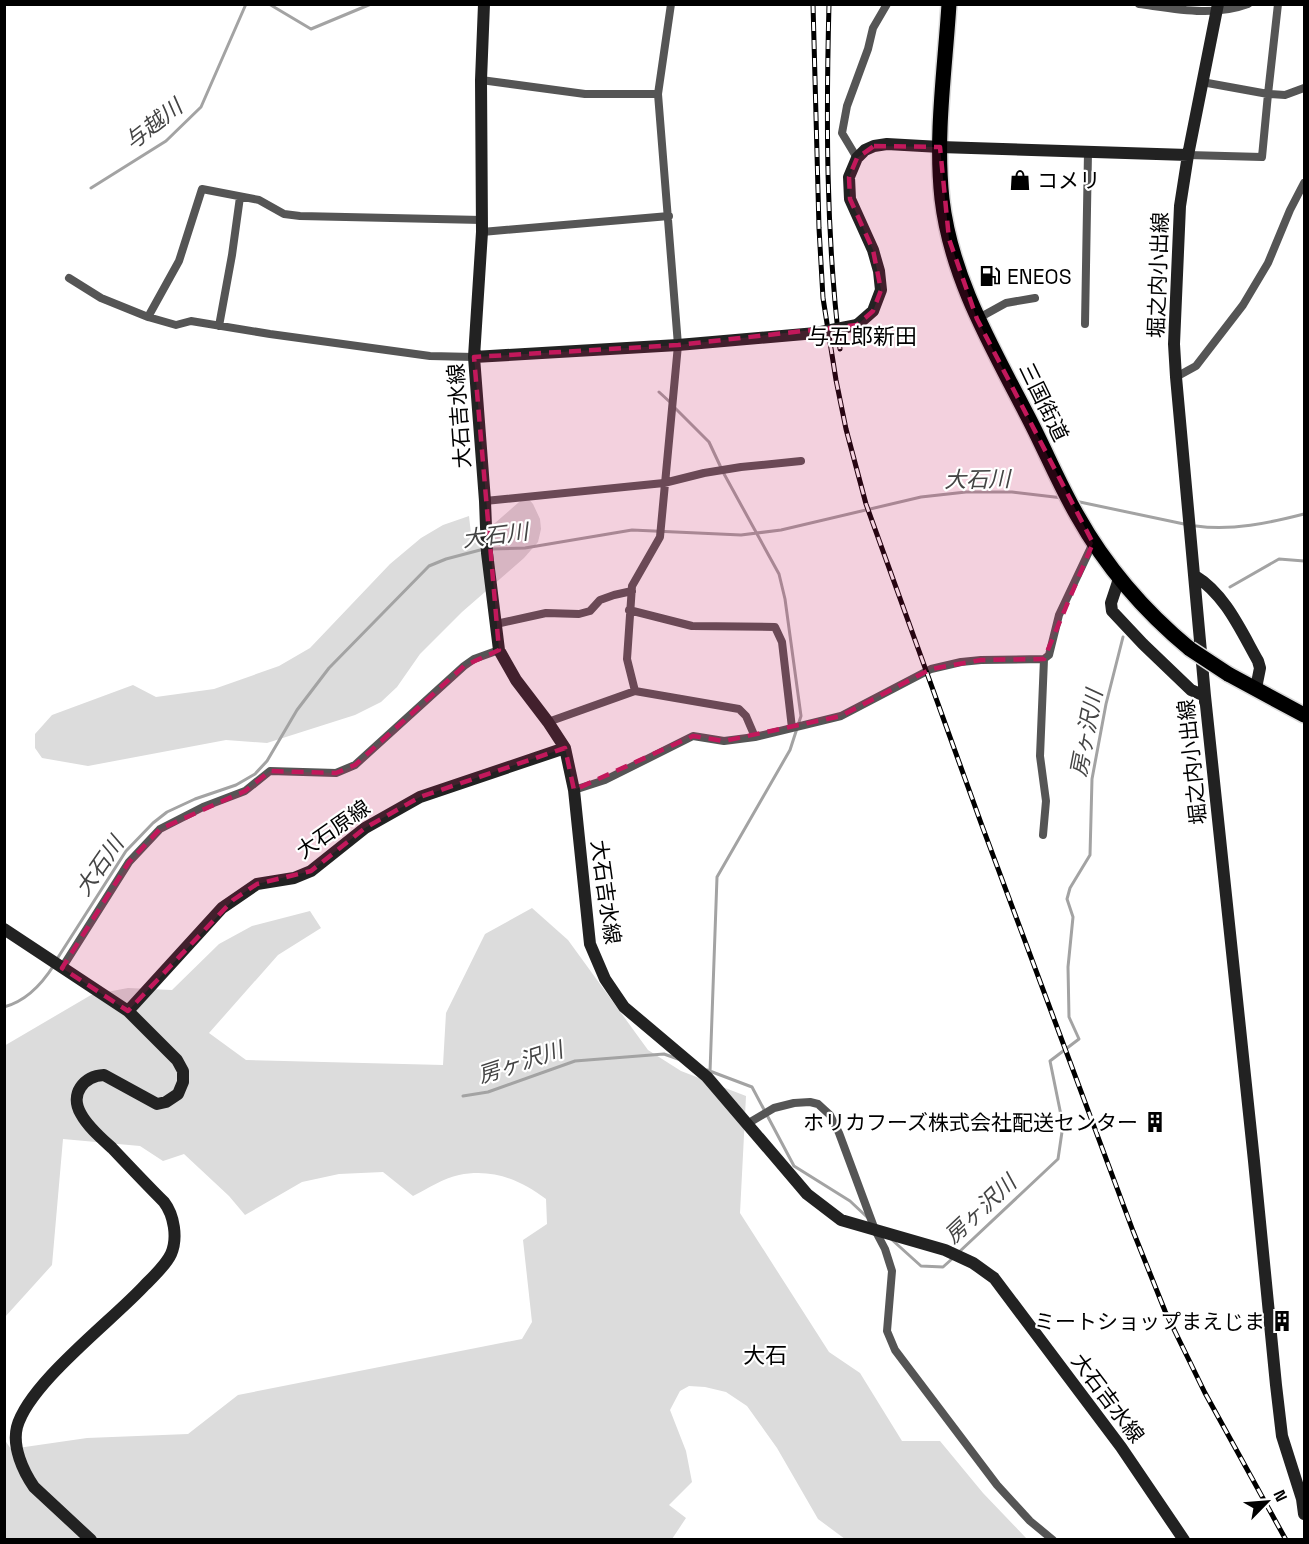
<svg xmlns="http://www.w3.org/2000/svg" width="1309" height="1544" viewBox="0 0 1309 1544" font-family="'Space Grotesk','Noto Sans JP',sans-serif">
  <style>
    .green { fill: #dcdcdc }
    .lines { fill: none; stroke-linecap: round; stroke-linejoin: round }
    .stream { stroke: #a3a3a3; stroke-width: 3 }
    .highway-casing { stroke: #dbdbdb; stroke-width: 18 }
    .street { stroke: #555; stroke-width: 8 }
    .secondary { stroke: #222; stroke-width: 12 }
    .highway { stroke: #000; stroke-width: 15 }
    .rail-casing { stroke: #000; stroke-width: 5 }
    .rail { stroke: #fff; stroke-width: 3; stroke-dasharray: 9; stroke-linecap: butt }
    .highway-bridge-casing { stroke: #dbdbdb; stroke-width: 18; stroke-linecap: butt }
    .secondary-bridge { stroke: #222; stroke-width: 12 }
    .highway-bridge { stroke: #000; stroke-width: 15 }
    .marked { fill: #c2185b; fill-opacity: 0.2; stroke: #c2185b; stroke-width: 4.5; stroke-dasharray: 12 8; stroke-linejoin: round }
    .labels { text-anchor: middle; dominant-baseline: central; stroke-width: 4.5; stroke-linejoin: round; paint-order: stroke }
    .poi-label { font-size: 21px; fill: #000; stroke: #fff; text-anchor: start }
    .street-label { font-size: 21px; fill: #000; stroke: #fff }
    .water-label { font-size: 22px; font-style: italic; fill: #444; stroke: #fff }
    .neighbourhood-label { font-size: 22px; fill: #000; stroke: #fff }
  </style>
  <rect width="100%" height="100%" fill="#fff"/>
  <!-- green -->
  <path class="green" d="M526 496 533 504 540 519 541 529 538 542 524 558 462 612 420 654 397 687 381 702 355 715 267 743 226 740 88 766 42 758 35 748V734L52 715 133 685 156 697 214 689 279 666 310 648 390 564 421 538 443 525 469 516 472 543Z
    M532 908 568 940 648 1050 681 1071 746 1096 740 1213 829 1352 860 1373 902 1441H940L983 1493 1027 1539H845L818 1519 777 1448 747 1406 726 1392 705 1387 689 1386 680 1391 670 1410 686 1451 692 1482 669 1505 686 1518 672 1539H5L4 1439 11 1449 87 1438 188 1434 238 1395 522 1339 532 1322 523 1240 547 1224 546 1199C520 1180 493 1168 459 1175 444 1178 427 1189 413 1196L383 1172 339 1174 302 1182 245 1215 229 1196 184 1154 163 1161 140 1146 63 1139 52 1265 5 1317 4 1046 91 995 128 988 172 990 219 944 252 926 310 911 321 928 278 955 209 1033 246 1060 443 1065 446 1013 485 934Z"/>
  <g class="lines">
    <!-- stream -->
    <path class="stream" d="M269 4 311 29 371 4
      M91 188 166 141 201 107 246 4
      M659 392 671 403
      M675 408 709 442 723 472 779 574 785 599 801 716 790 750 717 877 710 1072
      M1075 501 1184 524
      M1196 526C1232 531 1269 523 1304 514
      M491 549 525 548 632 530 741 535 781 530 921 497 966 492H1012L1063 498
      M1230 587 1279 559 1304 561
      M57 959 126 851 153 823 167 812 195 799 236 785 255 774 267 761 297 710 329 668 429 566 446 559 484 549
      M4 1007C27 1001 42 984 54 965
      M707 1070 752 1087 794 1166 850 1201 867 1217
      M463 1096 488 1092 575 1061 664 1054 678 1059
      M890 1238 921 1266 943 1267 953 1258
      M958 1253 1058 1159 1063 1125 1050 1061 1079 1039 1069 1017 1068 967 1073 917 1067 899 1070 888 1090 855 1092 779 1106 704 1123 637"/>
    <defs>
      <path id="highway" d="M949 4C945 69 935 135 942 199 951 277 991 345 1026 413 1044 447 1058 482 1077 515 1106 567 1144 611 1190 649
        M1228 674 1304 715"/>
    </defs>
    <!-- highway casing -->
    <use href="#highway" class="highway-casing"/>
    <!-- street -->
    <path class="street" d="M1139 4C1176 9 1213 17 1248 4
      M481 80 585 94H658
      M1202 82 1268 94 1278 4
      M1188 155 1262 157 1268 94 1285 95 1304 88
      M857 158 842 133 847 106 868 49 873 28 887 4
      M482 232 669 216
      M69 278 101 298 148 317 176 325 191 321 270 334 430 356 474 357
      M148 317 179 261 202 189 259 200 284 214 300 216 482 220
      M977 319 1006 303 1035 298
      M1085 324 1088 152
      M219 326 232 255 240 197
      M1176 377 1196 366 1243 305 1268 263 1290 210 1304 183
      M485 501 664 483 704 473 741 467 801 461
      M629 610 692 626 775 627 782 642 792 728
      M496 624 546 613 579 614 590 611 600 600 614 595 632 591
      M635 691 627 659 632 586 660 537 678 345 658 94 671 4
      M548 722 635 691 739 709 746 716 755 737
      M574 790 605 780 693 736 724 741 755 737 841 716 931 669 961 662 981 660 1044 659 1049 655 1059 615 1093 543
      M1043 835 1046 801 1040 756 1044 659
      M62 968 129 862 160 829 203 807 245 791 270 771 336 773 355 765 464 666 474 659 499 650
      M747 1124 774 1108 794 1103 810 1102 818 1104 830 1115 839 1133 875 1230 885 1249 892 1271 887 1331 895 1350 997 1485 1030 1521 1053 1540"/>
    <!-- secondary -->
    <path class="secondary" d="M484 4 481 80 482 232 474 357 485 501 487 553 499 650 516 680 548 722 565 748 574 790 590 944 605 979 624 1007 707 1077 807 1194 841 1220 945 1250 973 1263 994 1278 1121 1447 1184 1540
      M1218 4 1188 155 1180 206 1174 344 1176 377 1205 696 1254 1161 1276 1385 1282 1436 1302 1499 1304 1514
      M857 325 873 311 881 290 879 271 873 250 850 199 849 177 857 158 865 150 874 146 887 144 940 147 1188 155
      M474 357 678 345 816 333
      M1195 576C1225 594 1241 631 1258 661L1260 668 1256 688
      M1119 579 1111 603 1112 611 1143 644 1191 690 1205 696V702
      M4 929 128 1011 177 1060 183 1071V1082L178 1094 166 1102 157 1104 104 1075C84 1076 69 1094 81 1114 88 1127 101 1138 112 1148 129 1166 146 1184 164 1202 174 1215 178 1238 171 1254 166 1265 154 1276 145 1285 113 1320 29 1383 17 1427 12 1447 23 1471 34 1487L91 1540
      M128 1011 222 908 257 884 294 878 311 871 365 828 420 797 565 748"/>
    <!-- highway -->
    <use href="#highway" class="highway"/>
    <defs>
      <path id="rail" d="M813 4 819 228 823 298 836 380 846 429 866 504 981 823 1133 1231 1165 1311 1205 1393 1286 1540
        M829 4C826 119 826 235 840 349"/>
    </defs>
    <!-- rail casing -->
    <use href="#rail" class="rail-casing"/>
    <!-- rail -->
    <use href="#rail" class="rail"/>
    <defs>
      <path id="highway-bridge" d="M1190 649 1228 674"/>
    </defs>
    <!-- highway-bridge casing -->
    <use href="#highway-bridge" class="highway-bridge-casing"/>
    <!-- secondary-bridge -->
    <path class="secondary-bridge" d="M816 333 857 325"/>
    <!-- highway-bridge -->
    <use href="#highway-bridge" class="highway-bridge"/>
  </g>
  <!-- marked area -->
  <path class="marked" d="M874 146 940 147 949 239 977 319 1093 543 1044 659 981 660 931 669 841 716 724 741 693 736 574 790 565 748 420 797 365 828 311 871 257 884 233 900 128 1011 62 968 129 862 160 829 245 791 270 771 336 773 355 765 464 666 499 650 474 357 678 345 857 325 873 311 881 290 873 250 850 199 849 177 857 158Z"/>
  <!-- icons -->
  <defs>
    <symbol id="shop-bare" viewBox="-9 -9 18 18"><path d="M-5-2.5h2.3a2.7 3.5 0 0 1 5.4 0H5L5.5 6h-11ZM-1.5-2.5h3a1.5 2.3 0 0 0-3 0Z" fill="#000" stroke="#fff" stroke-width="2.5" paint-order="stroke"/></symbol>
    <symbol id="fuel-bare" viewBox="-9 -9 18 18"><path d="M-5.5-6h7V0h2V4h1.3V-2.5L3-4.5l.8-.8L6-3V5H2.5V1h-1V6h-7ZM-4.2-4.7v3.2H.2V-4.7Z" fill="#000" stroke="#fff" stroke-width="2.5" paint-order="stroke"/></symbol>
    <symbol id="building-bare" viewBox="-9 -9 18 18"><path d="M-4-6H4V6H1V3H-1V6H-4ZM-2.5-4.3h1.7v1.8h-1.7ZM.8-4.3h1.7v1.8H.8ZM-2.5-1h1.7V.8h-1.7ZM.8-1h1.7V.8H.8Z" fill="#000" stroke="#fff" stroke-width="2.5" paint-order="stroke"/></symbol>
  </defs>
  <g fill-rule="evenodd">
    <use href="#shop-bare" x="1005" y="165" width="30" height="30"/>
    <use href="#fuel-bare" x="975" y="261" width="30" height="30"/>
    <use href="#building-bare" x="1140" y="1107" width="30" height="30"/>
    <use href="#building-bare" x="1267" y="1306" width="30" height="30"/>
  </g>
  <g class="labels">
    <!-- poi labels -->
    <g class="poi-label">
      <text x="1037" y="180">コメリ</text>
      <text x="1007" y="276">ENEOS</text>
      <text x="1138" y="1122" text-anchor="end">ホリカフーズ株式会社配送センター</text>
      <text x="1265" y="1321" text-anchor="end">ミートショップまえじま</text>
    </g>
    <!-- street labels -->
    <g class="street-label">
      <text transform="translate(1158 275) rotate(-88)">堀之内小出線</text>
      <text transform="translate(1044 402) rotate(64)">三国街道</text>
      <text transform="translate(459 416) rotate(-94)">大石吉水線</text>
      <text transform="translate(1192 762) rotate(-96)">堀之内小出線</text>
      <text transform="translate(333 829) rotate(-35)">大石原線</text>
      <text transform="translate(606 892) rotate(82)">大石吉水線</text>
      <text transform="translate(1108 1398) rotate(53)">大石吉水線</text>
    </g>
    <!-- water labels -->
    <g class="water-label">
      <text transform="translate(153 124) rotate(-38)">与越川</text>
      <text transform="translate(977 479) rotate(-1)">大石川</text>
      <text transform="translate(495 535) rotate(-7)">大石川</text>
      <text transform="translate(1086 733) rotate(-79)">房ヶ沢川</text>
      <text transform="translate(99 866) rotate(-55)">大石川</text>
      <text transform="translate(520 1062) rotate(-18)">房ヶ沢川</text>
      <text transform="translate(980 1209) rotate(-43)">房ヶ沢川</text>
    </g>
    <!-- neighbourhood labels -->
    <g class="neighbourhood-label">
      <text x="862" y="336">与五郎新田</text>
      <text x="765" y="1355">大石</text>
    </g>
  </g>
  <!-- border -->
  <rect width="1309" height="1544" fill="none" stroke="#000000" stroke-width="12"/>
  <!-- north arrow -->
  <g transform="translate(1267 1502) rotate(65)" stroke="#ffffff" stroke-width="4.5" paint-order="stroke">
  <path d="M0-4.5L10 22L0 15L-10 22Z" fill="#000000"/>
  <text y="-9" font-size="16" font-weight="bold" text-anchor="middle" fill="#000000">N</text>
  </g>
</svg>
